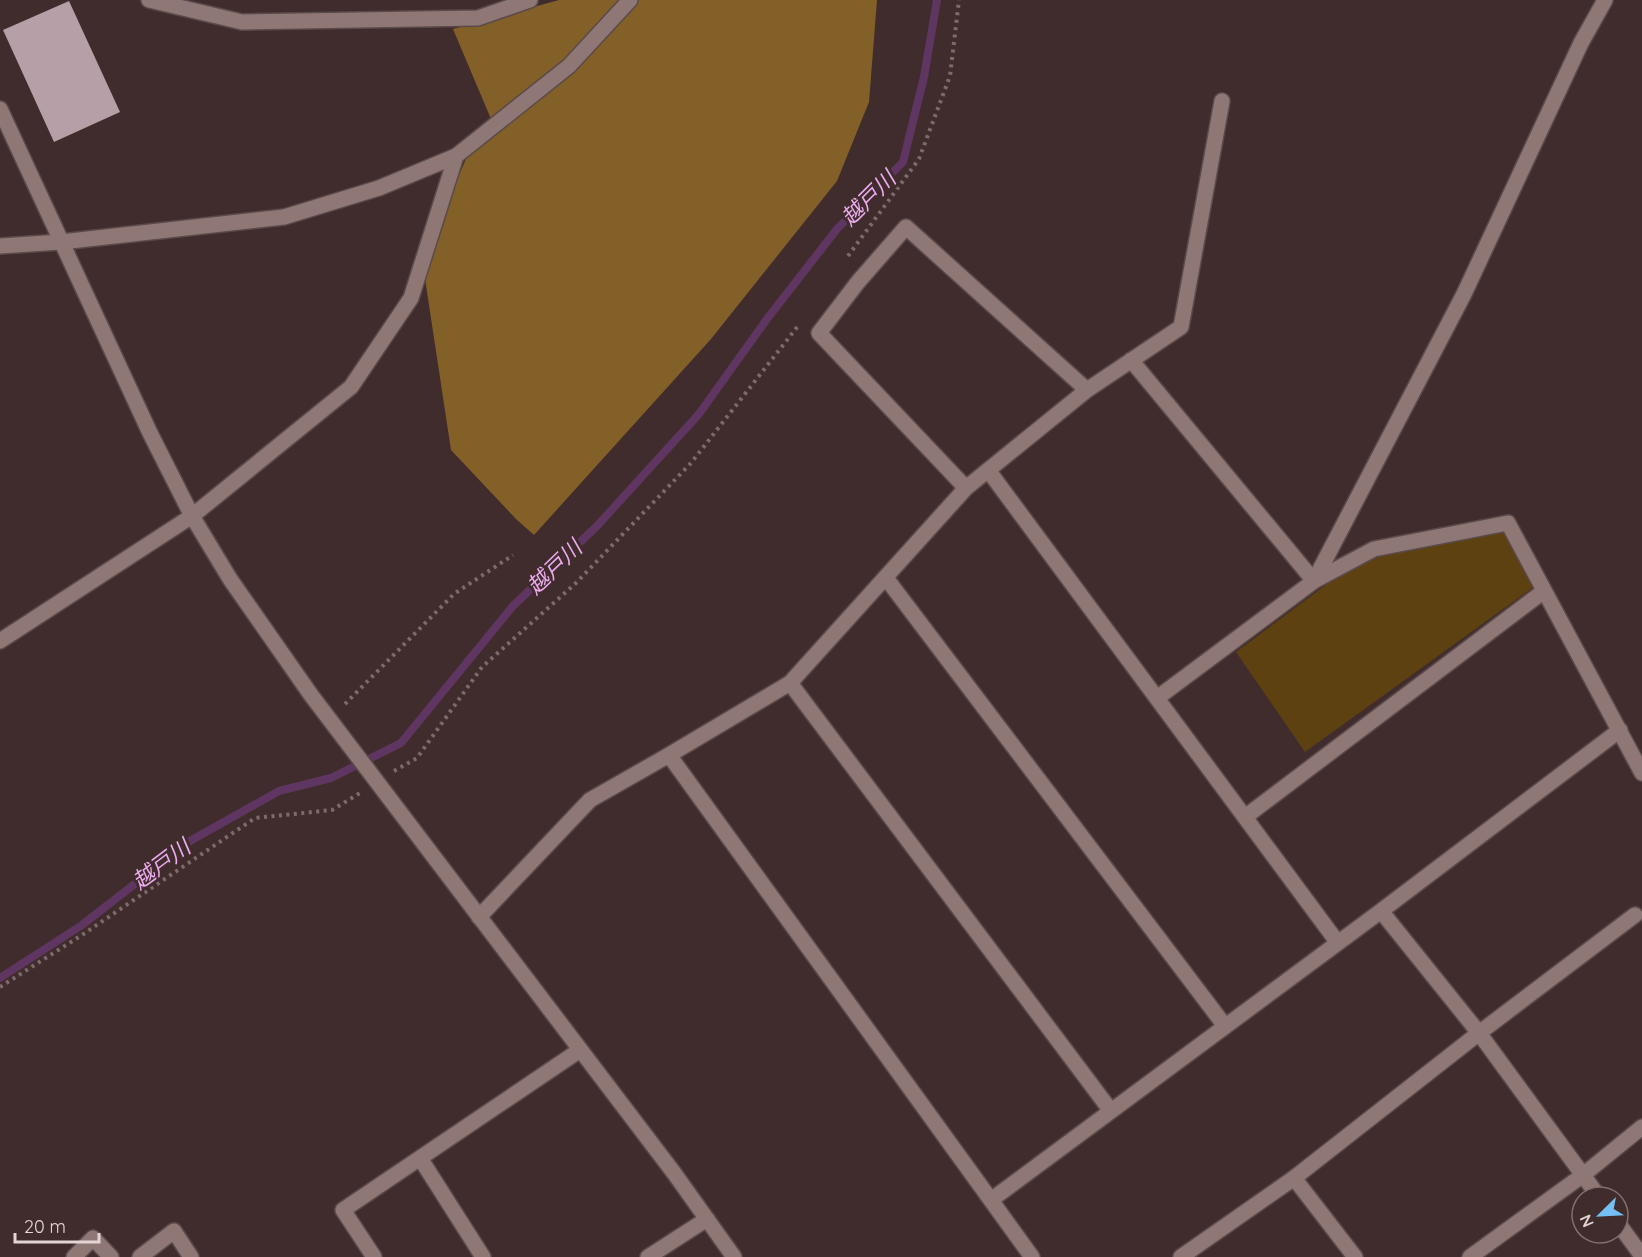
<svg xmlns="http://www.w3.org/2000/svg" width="1642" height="1257" viewBox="0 0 1642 1257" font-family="Quicksand,'Noto Sans JP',sans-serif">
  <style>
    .green { fill: #5d4111 }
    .forest { fill: #836027 }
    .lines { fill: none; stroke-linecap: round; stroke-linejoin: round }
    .stream { stroke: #5f3661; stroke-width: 8 }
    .building { fill: #b79fa8 }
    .street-casing { stroke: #5b4a4a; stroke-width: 18 }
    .secondary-casing { stroke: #5b4a4a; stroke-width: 18 }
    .path { stroke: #7d6b6b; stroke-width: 4; stroke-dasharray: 3 4.5; stroke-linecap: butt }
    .street { stroke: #8f7776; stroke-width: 15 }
    .secondary { stroke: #8f7776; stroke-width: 15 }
    .labels { text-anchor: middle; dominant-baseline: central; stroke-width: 6; stroke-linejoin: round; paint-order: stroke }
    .water-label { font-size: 22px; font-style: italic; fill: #ecabef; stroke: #402c2c }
  </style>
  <rect width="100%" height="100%" fill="#402c2c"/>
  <!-- green -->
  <path class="green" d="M1511 527 1535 586 1305 752 1236 652 1374 549Z"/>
  <!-- forest -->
  <path class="forest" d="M559 0H877L869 102 837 181 711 339 534 535 517 520 451 450 422 259 466 159 491 119 453 29Z"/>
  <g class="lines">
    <!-- stream -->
    <path class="stream" d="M0 978 82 925 190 841 279 791 331 778 401 743 513 606 597 526 699 414 767 319 837 229 903 162 924 77 937 0"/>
  </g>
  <!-- building -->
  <path class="building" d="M69 1 120 112 54 142 3 30Z"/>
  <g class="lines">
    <defs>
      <path id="street" d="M149 0 242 22 478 18 530 0
        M0 246 61 242 284 217 379 188 456 156 569 66 630 0
        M1131 360 1314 581 1464 294 1581 43 1605 0
        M988 470 1338 943
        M966 488 1087 390
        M886 578 1225 1026
        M0 641 192 516 351 387 411 298 456 156
        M790 683 1111 1111
        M1157 698 1314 581 1374 549 1508 523 1642 773
        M669 755 790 683 966 488 819 333 858 282 906 227 1087 390 1181 327 1222 101
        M1245 817 1544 591
        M1381 911 1620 730
        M479 917 590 800 669 755 1032 1257
        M420 1158 483 1257
        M1294 1178 1479 1033 1635 915
        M991 1200 1381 911 1479 1033 1599 1197
        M1618 1223 1642 1256
        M74 1257 93 1238 111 1257
        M140 1257 174 1231 191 1257
        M374 1257 343 1210 580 1050
        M648 1257 707 1219
        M1181 1257 1294 1178 1355 1257
        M1470 1257 1583 1175 1642 1127"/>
      <path id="secondary" d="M0 109 150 433 192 516 230 579 311 695 674 1173 734 1257"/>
    </defs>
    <!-- street casing -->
    <use href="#street" class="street-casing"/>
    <!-- secondary casing -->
    <use href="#secondary" class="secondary-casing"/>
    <!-- path -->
    <path class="path" d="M848 256 919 159 950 76 959 0
      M345 704 454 594 513 555
      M394 771 417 758 482 667 577 582 691 463 798 326
      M0 987 82 935 255 818 332 810 360 793"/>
    <!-- street -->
    <use href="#street" class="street"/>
    <!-- secondary -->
    <use href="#secondary" class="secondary"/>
  </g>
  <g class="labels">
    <!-- water labels -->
    <g class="water-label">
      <text transform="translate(868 198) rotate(-45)">越戸川</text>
      <text transform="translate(554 567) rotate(-44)">越戸川</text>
      <text transform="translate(161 864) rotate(-37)">越戸川</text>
    </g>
  </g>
  <!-- north arrow -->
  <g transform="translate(1600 1215) rotate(246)"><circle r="28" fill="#402c2c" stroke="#81706f" stroke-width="1.5"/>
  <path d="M0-4.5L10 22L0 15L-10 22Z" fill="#74c0f6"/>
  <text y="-9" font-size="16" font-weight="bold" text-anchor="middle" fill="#e3d5d4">N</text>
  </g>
  <!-- scale -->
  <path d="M15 1233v9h84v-9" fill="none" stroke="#e3d5d4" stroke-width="3"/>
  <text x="24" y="1233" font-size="18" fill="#e3d5d4" stroke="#402c2c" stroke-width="4.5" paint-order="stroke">20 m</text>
</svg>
